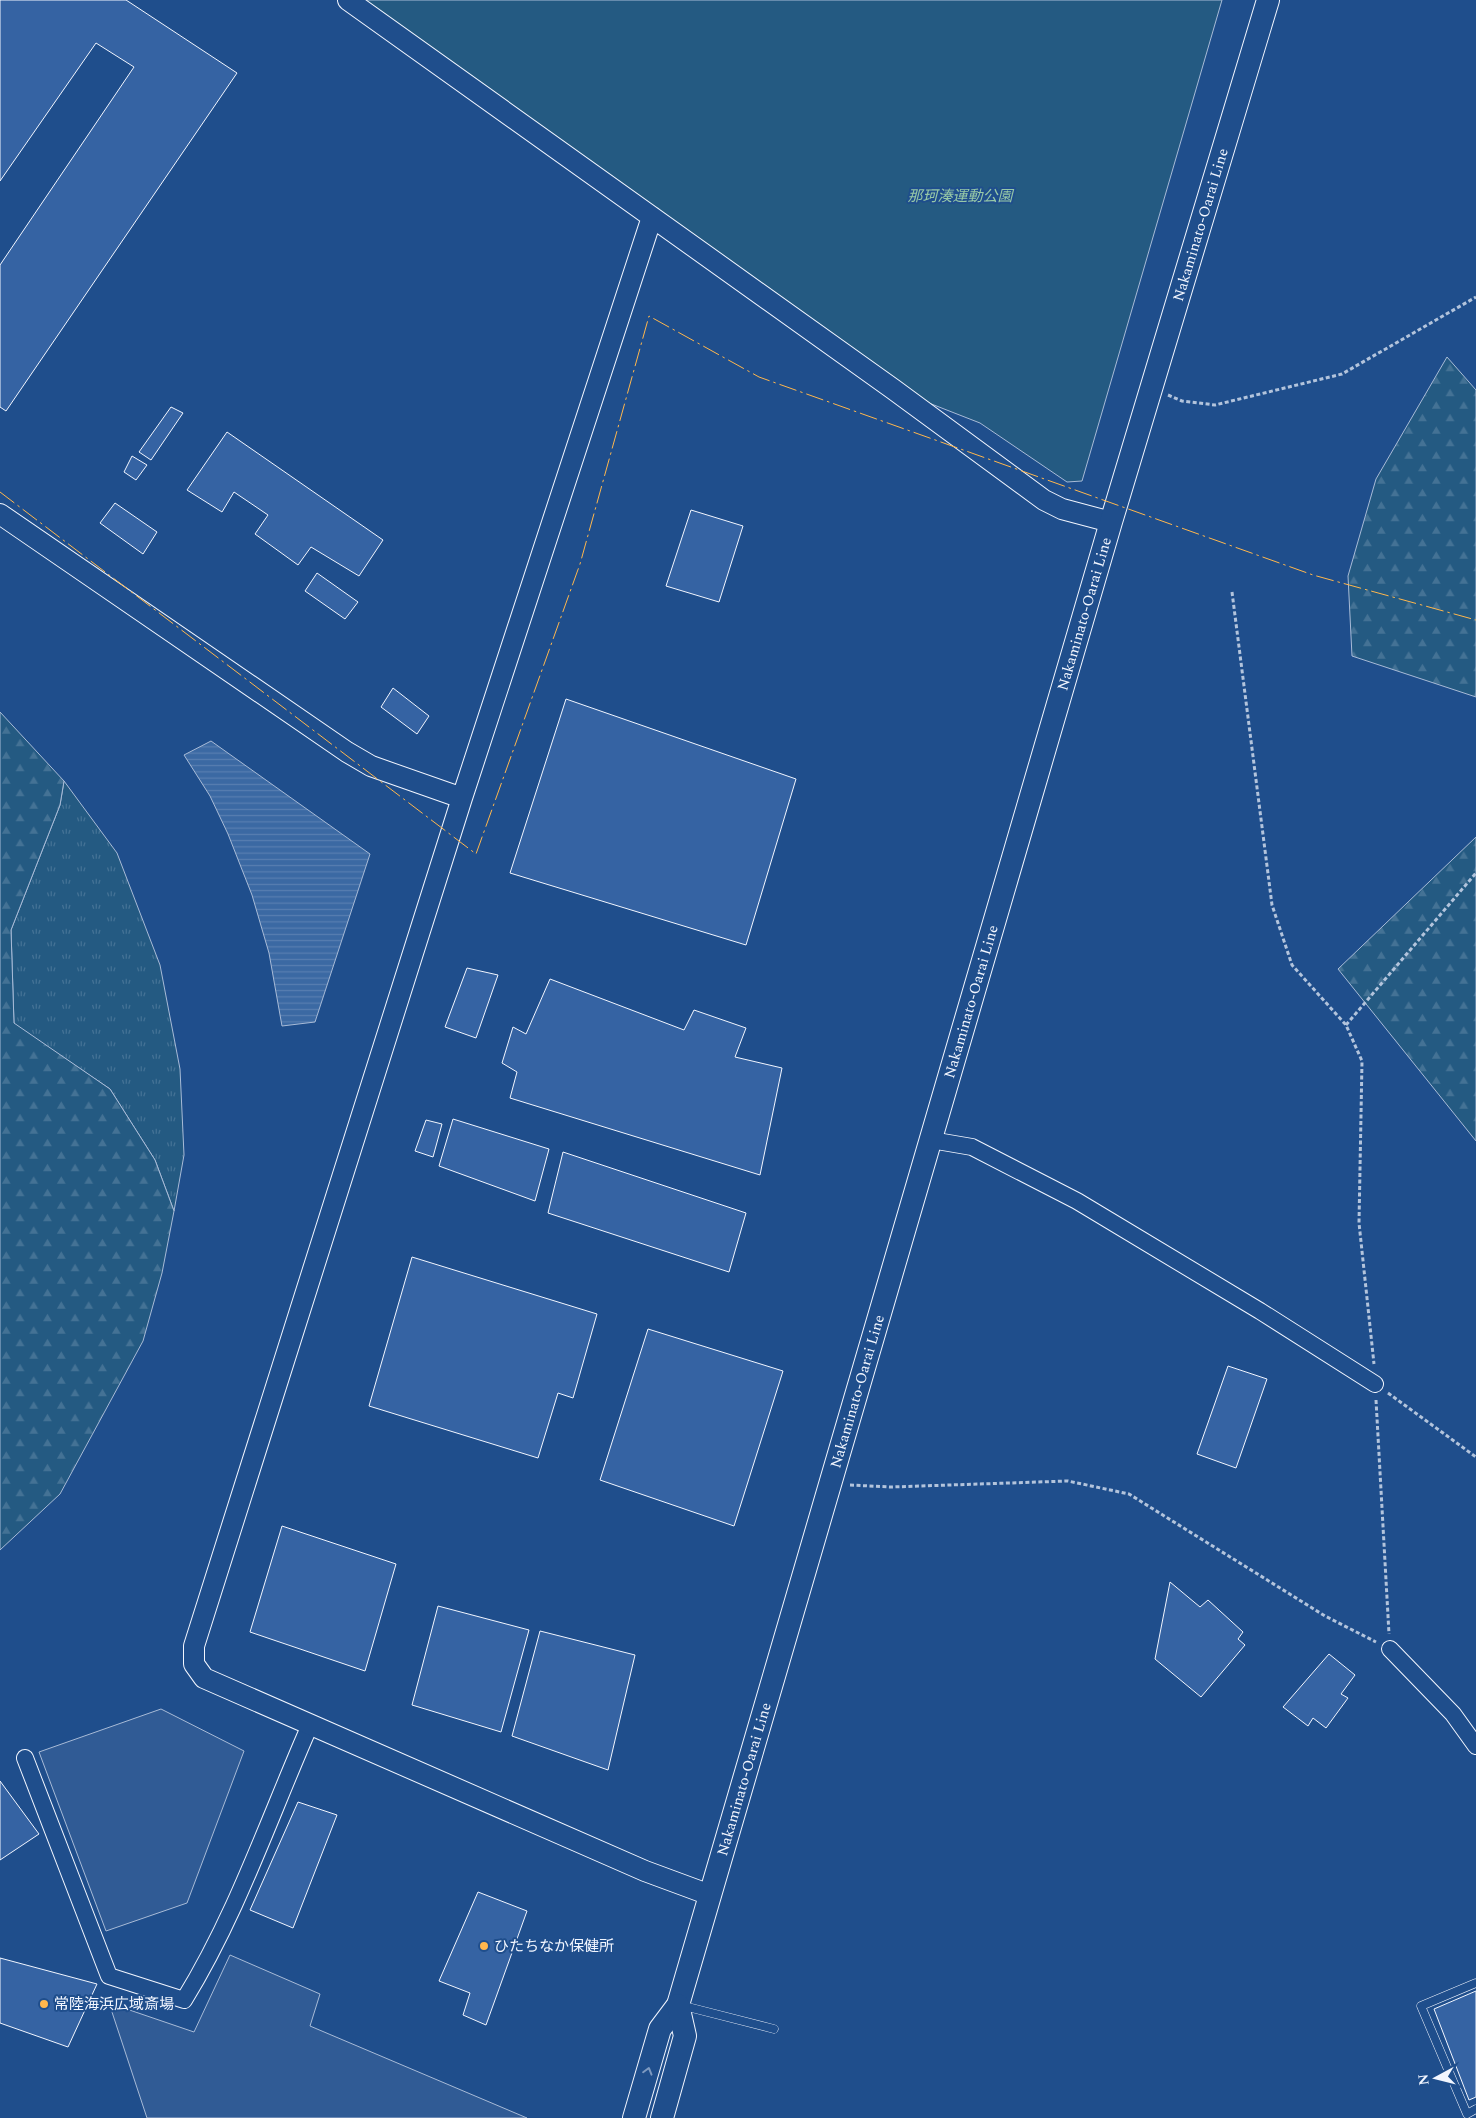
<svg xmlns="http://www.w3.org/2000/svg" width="1476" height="2118" viewBox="0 0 1476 2118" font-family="Spectral,'Noto Sans JP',serif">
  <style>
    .grass { fill: url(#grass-tufts); stroke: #a8bbd7 }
    .forest { fill: url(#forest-firs); stroke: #a8bbd7 }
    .park { fill: #245a82; stroke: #a8bbd7 }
    .parking { fill: #305b95; stroke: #a8bbd7 }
    .water { fill: url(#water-rules); stroke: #a8bbd7 }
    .building { fill: #3563a3; stroke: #f2f6ff }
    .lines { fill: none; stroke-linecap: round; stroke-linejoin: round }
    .service-casing { stroke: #f2f6ff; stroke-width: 9 }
    .minor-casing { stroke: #f2f6ff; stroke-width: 18 }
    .tertiary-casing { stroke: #f2f6ff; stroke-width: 22 }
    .secondary-casing { stroke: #f2f6ff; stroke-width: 24 }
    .path { stroke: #b3c4dc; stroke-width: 3; stroke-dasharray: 4 2.5; stroke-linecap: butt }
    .service { stroke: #1f4e8c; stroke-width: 8 }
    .minor { stroke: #1f4e8c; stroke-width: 16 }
    .tertiary { stroke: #1f4e8c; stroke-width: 20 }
    .secondary { stroke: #1f4e8c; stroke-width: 22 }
    .power { stroke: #ffb74d; stroke-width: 1; stroke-dasharray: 18 4 2.5 4; stroke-linecap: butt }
    .oneway { stroke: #7e9ac0 }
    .poi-dot { fill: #ffb74d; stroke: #1f4e8c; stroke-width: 2 }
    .labels { text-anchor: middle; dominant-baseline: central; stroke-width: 4; stroke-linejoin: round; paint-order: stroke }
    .park-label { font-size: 15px; font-style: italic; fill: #97c8a6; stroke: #1f4e8c }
    .street-label { font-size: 15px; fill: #f2f6ff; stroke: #1f4e8c }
    .poi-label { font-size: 15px; fill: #f2f6ff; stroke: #1f4e8c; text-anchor: start }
  </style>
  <defs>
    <pattern id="grass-tufts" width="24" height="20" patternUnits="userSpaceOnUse" patternTransform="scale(1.25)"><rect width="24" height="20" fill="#245a82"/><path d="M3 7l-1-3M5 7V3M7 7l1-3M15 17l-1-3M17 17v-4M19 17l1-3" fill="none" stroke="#447295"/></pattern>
    <pattern id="forest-firs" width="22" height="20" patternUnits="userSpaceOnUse" patternTransform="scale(1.25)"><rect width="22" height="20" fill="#245a82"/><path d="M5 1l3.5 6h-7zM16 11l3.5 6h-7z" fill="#447295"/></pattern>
    <pattern id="water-rules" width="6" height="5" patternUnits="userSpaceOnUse" patternTransform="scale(1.25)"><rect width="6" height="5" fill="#3b69a3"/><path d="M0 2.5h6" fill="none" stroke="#587fb1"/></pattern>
  </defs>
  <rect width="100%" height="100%" fill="#1f4e8c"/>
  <!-- grass -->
  <path class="grass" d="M64 781 117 853 160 965 180 1069 184 1155 174 1211 155 1160 110 1089 14 1024 11 930 60 805Z"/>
  <!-- forest -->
  <path class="forest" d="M1447 357 1476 390V697L1352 656 1348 576 1376 479Z
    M0 712 64 781 60 805 11 930 14 1023 110 1089 155 1160 174 1211 162 1273 143 1341 60 1494 0 1550Z
    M1476 837V1141L1338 969Z"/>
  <!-- park -->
  <path class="park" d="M348 0H1222L1082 481 1067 482 980 423 893 389Z"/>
  <!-- parking -->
  <path class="parking" d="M161 1709 244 1751 187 1903 106 1931 39 1752Z
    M230 1955 320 1994 310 2026 527 2118H147L109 2003 194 2032Z"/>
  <!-- water -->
  <path class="water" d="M211 741 370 854 315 1022 282 1026 269 953 252 895 228 834 210 796 184 755Z"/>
  <!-- building -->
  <path class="building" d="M0 0H126L237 73 6 411 0 407V265L134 67 96 43 0 181Z
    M171 407 183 413 151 460 139 452Z
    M227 432 383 540 359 576 311 547 298 565 255 534 268 515 234 492 222 512 187 490Z
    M132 456 147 465 136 480 124 472Z
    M115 503 157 532 143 554 100 523Z
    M691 510 743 526 719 602 666 586Z
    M317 573 358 602 345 619 305 591Z
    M393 688 429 716 417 734 381 707Z
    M566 699 796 779 746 945 510 873Z
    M467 968 498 975 476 1038 445 1027Z
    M550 979 684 1030 694 1010 746 1028 735 1057 782 1068 760 1175 510 1098 517 1072 502 1063 513 1027 526 1034Z
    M453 1119 549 1149 535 1201 439 1166Z
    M426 1120 442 1124 433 1157 415 1151Z
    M563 1152 746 1213 729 1272 548 1213Z
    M412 1257 597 1314 573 1398 558 1393 538 1458 369 1406Z
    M648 1329 783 1371 734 1526 600 1480Z
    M1228 1366 1267 1379 1236 1468 1197 1454Z
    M282 1526 396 1564 365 1671 250 1632Z
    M1170 1582 1200 1607 1208 1600 1243 1632 1238 1639 1245 1645 1201 1697 1155 1659Z
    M438 1606 529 1630 501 1732 412 1705Z
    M540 1631 635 1655 608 1770 512 1736Z
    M1329 1654 1355 1675 1341 1694 1348 1698 1326 1728 1313 1718 1308 1726 1283 1707Z
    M0 1781 39 1834 0 1860Z
    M298 1802 337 1815 293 1928 250 1910Z
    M478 1892 527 1911 486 2025 463 2015 470 1993 439 1981Z
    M0 1958 97 1984 68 2047 0 2023Z
    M1476 1991V2097L1469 2100 1434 2009Z"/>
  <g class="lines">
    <defs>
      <path id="service" d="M1476 1983 1421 2006 1467 2114 1476 2109
        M680 2005 774 2029"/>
      <path id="minor" d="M931 1140 972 1147 1077 1201 1260 1311 1375 1384
        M1390 1649 1453 1714 1476 1746
        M25 1758 109 1976 184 2000C237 1914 269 1818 310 1725"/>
      <path id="tertiary" d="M348 0 893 389 1044 500 1062 509 1111 522
        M652 217 462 798 194 1646V1664L204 1678 645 1871 710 1895
        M0 514 347 752 371 766 462 798"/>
      <g id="secondary">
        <path id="s1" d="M634 2118 660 2029 678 2005 1111 522 1268 0"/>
        <path d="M662 2118 685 2036 678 2005"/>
      </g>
    </defs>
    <!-- service casing -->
    <use href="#service" class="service-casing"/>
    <!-- minor casing -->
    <use href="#minor" class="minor-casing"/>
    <!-- tertiary casing -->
    <use href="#tertiary" class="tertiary-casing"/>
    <!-- secondary casing -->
    <use href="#secondary" class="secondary-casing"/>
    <!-- path -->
    <path class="path" d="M1168 395 1182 401 1215 405 1342 374 1476 297
      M1232 592 1272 905 1292 965 1346 1025 1362 1061 1359 1223 1374 1364
      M1346 1025 1476 873
      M1388 1393 1476 1457
      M1376 1400 1389 1634
      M850 1485 891 1487 1068 1481 1129 1494 1325 1616 1376 1642"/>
    <!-- service -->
    <use href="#service" class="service"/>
    <!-- minor -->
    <use href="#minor" class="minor"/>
    <!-- tertiary -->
    <use href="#tertiary" class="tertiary"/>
    <!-- secondary -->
    <use href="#secondary" class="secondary"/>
    <!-- power -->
    <path class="power" d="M0 492 476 854 580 564 649 316 759 377 1313 575 1476 620"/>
  </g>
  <!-- one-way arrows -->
  <defs><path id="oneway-chevron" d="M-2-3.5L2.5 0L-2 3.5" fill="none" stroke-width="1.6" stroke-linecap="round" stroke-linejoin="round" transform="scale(1.25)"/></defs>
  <use class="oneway" href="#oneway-chevron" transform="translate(648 2071) rotate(-74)"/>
  <!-- markers -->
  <g class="poi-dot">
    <circle cx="484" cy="1946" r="5"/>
    <circle cx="44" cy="2004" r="5"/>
  </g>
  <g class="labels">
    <!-- park labels -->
    <g class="park-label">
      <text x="960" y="196">那珂湊運動公園</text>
    </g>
    <!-- street labels -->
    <g class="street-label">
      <text stroke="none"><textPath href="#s1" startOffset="1978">Nakaminato-Oarai Line</textPath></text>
      <text stroke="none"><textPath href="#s1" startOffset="1572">Nakaminato-Oarai Line</textPath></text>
      <text stroke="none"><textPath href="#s1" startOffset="1168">Nakaminato-Oarai Line</textPath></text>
      <text stroke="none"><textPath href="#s1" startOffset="762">Nakaminato-Oarai Line</textPath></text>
      <text stroke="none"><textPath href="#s1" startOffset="358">Nakaminato-Oarai Line</textPath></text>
    </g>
    <!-- poi labels -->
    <g class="poi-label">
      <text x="494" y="1946">ひたちなか保健所</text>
      <text x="54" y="2004">常陸海浜広域斎場</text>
    </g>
  </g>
  <!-- north arrow -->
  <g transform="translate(1436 2078) rotate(263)" stroke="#1f4e8c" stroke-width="4" paint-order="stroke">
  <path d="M0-4L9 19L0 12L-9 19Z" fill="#f2f6ff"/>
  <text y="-8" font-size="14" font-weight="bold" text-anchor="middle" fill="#f2f6ff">N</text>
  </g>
</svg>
